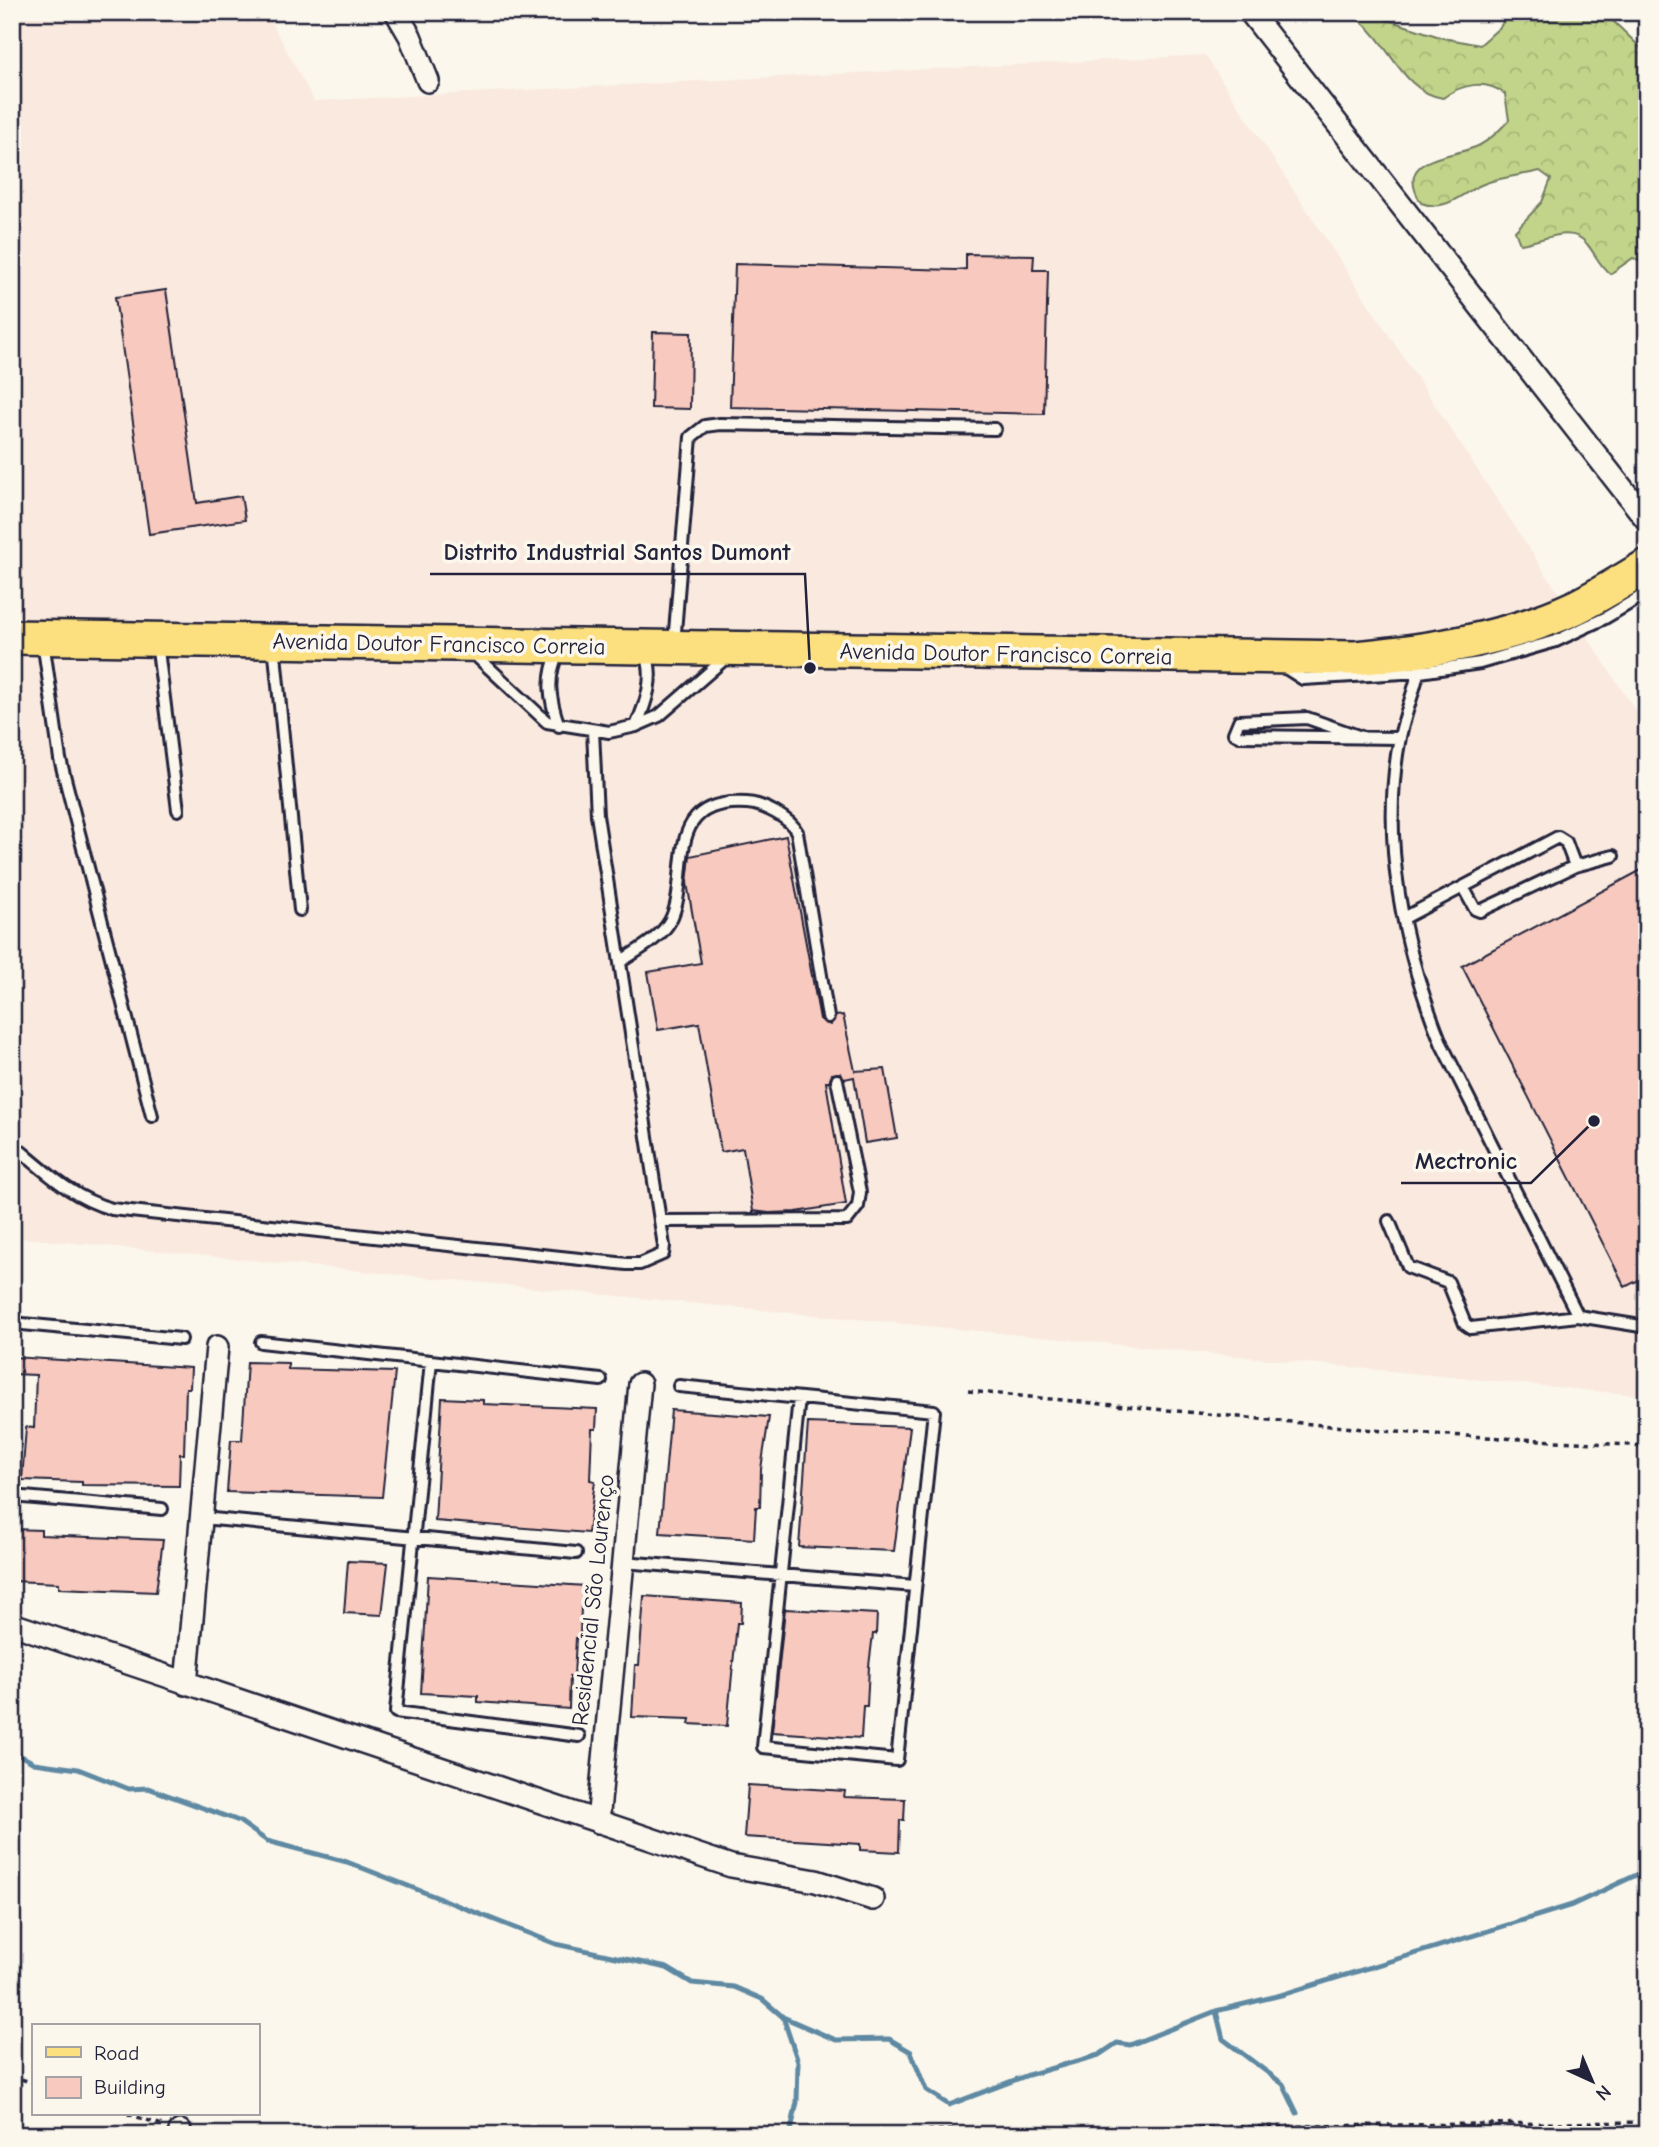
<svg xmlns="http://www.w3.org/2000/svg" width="1659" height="2147" viewBox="0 0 1659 2147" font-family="'Comic Neue',sans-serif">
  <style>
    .built { fill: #fae9de }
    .forest { fill: url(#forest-crowns); stroke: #727b62; stroke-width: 2 }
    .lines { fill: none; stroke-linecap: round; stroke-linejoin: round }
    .stream { stroke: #5e89a2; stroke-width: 5 }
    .building { fill: #f8c9be; stroke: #22223b; stroke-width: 2 }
    .service-casing { stroke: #22223b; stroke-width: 16 }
    .minor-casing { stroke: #22223b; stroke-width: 26 }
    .primary-casing { stroke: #22223b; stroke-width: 38 }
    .path { stroke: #22223b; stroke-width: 3.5; stroke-dasharray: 5 5; stroke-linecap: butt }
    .service { stroke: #fbf7ec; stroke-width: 10 }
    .minor { stroke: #fbf7ec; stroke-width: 21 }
    .primary { stroke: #fce080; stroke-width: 33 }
    .labels { text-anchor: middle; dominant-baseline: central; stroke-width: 7; stroke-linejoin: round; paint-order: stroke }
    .street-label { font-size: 23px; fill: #22223b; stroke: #fbf7ec }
    .leader { fill: none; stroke: #22223b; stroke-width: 2.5 }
    .callout-dot { fill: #22223b; stroke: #fbf7ec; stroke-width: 2.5 }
    .callout-label { font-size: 24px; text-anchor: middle; font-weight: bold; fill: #22223b; stroke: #fbf7ec; stroke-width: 7; stroke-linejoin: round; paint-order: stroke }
  </style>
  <defs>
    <pattern id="forest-crowns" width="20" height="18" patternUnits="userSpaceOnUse" patternTransform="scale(1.75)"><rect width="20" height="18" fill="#c2d489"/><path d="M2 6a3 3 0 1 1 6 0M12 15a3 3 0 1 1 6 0" fill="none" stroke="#a6b677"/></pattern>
  </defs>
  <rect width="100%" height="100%" fill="#fbf7ec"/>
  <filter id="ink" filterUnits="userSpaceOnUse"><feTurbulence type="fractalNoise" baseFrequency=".0143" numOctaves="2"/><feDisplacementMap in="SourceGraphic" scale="14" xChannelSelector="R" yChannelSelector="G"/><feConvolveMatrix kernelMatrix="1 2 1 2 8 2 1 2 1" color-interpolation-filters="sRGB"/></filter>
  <g filter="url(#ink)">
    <!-- built -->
    <path class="built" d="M12 12H266L314 101 1205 55 1647 728V1396L12 1237Z"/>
    <!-- forest -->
    <path class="forest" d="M1337 12H1374L1382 18 1443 38 1480 45 1500 27 1509 12H1604L1647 54V264L1633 258 1610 274C1599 265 1596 255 1587 244 1571 223 1542 242 1520 244L1515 231 1542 202 1551 179 1540 171C1523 175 1503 177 1486 183 1462 191 1448 213 1421 203 1392 154 1453 159 1480 145 1491 139 1501 129 1509 120L1505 94C1485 79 1461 84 1443 98 1393 91 1385 17 1337 12Z"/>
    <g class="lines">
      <!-- stream -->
      <path class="stream" d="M12 1751 34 1763 78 1769 129 1789 148 1788 239 1821 267 1841 347 1862 556 1944 667 1968 692 1983 734 1987 762 1999 783 2017 836 2040 889 2039 911 2052 926 2090 949 2105 1028 2075 1099 2055 1117 2043 1130 2045 1216 2011 1281 1995 1572 1905 1647 1870
        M1216 2011 1223 2039 1283 2084 1297 2113
        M783 2017 798 2062 797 2102 790 2135"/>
    </g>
    <!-- building -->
    <path class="building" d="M966 254 1034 255 1033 270H1048L1044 414 730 407 735 264 956 270 966 269Z
      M166 290 197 503 241 496 245 520 149 534 115 297Z
      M653 332 691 333 690 409 651 408Z
      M786 836 820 1019 830 1025 836 1016 843 1015 855 1071 885 1069 897 1138 865 1143 854 1077 845 1079 840 1073 832 1074 829 1082H826L846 1204 796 1212 769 1213 753 1211 743 1148 721 1152 699 1023 658 1030 648 972 701 963 687 883 690 856Z
      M1647 867V1276L1625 1287 1462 966Z
      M12 1357 191 1368 190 1388H186L184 1454H180L179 1486 82 1485V1482L22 1480 26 1427 34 1428 36 1375 12 1374Z
      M247 1362 288 1363V1369L395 1372 382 1497 227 1492 231 1440H242Z
      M442 1398 483 1400V1404L597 1409 596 1429H592L590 1480 595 1481 588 1533 435 1521Z
      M671 1410 769 1417 761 1469 760 1507H756L754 1539 660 1533Z
      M808 1423 910 1427 894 1551 799 1547Z
      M12 1529 41 1530V1535L163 1540 156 1592 59 1588V1583L12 1581Z
      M348 1561 388 1563 382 1615 344 1613Z
      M428 1576 586 1586V1607L581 1606 580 1638H576L574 1677 570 1676 569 1709 478 1702V1696L421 1693Z
      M644 1596 742 1603 741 1623H737L727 1726 689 1724 690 1719 632 1717 635 1665H639Z
      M785 1609 877 1614 876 1634H873L869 1666 867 1706H863L861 1738 772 1732Z
      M748 1785 845 1791 844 1797 905 1799 904 1820H900L899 1852 860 1850V1844L744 1837Z"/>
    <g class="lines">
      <defs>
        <path id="service" d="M43 641 60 759 152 1116
          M157 642 178 810
          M274 644 300 910
          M674 644 691 437 705 426 720 424 995 429
          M559 650C546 678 549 698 559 726
          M472 652 547 722 609 732 636 726 659 716 728 656
          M1422 654C1418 683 1406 709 1400 737 1380 840 1403 949 1442 1045L1578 1316 1647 1327
          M1281 665 1303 679 1420 672 1480 663 1556 641 1605 618 1647 593
          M636 726C646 703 656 676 645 652
          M1364 738 1307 718 1239 721 1234 733 1239 736 1400 738
          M1463 887 1475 909 1480 911 1575 866 1613 856
          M1404 918 1558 837 1566 842 1575 866
          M620 962C636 951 660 939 670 921 693 878 659 797 747 803 763 804 790 818 797 832L828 1017
          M12 1144C44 1170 71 1198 112 1209L627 1264H640L663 1254 664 1246 597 815 593 731
          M661 1221 847 1220 858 1206 860 1192 837 1080
          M1389 1221 1408 1267 1448 1282 1465 1324 1471 1328 1578 1316
          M12 1323 181 1339
          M261 1342 601 1380
          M431 1361 396 1712 579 1736
          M679 1386 934 1411 897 1760 763 1747 799 1398
          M12 1496 162 1509
          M202 1518 576 1553
          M623 1562 915 1586"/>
        <path id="minor" d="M396 12 410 36 428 81
          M1250 12 1647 520
          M12 1624 731 1866 816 1881 873 1899
          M186 1684 217 1347
          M598 1822 640 1384
          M180 2131 181 2135"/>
        <path id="primary" d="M12 637 1355 658C1429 651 1508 639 1576 607 1600 595 1624 580 1647 566"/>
      </defs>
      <!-- service casing -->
      <use href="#service" class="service-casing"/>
      <!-- minor casing -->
      <use href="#minor" class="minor-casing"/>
      <!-- primary casing -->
      <use href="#primary" class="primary-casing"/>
      <!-- path -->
      <path class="path" d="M968 1391 1395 1432 1647 1446
        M12 2076 33 2083
        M128 2114 162 2125
        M201 2133 213 2135
        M838 2135 898 2131 1647 2122"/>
      <!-- service -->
      <use href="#service" class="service"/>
      <!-- minor -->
      <use href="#minor" class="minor"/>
      <!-- primary -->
      <use href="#primary" class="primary"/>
    </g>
  </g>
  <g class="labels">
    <!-- street labels -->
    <g class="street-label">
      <text transform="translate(439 644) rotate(1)">Avenida Doutor Francisco Correia</text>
      <text transform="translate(1006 654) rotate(1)">Avenida Doutor Francisco Correia</text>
      <text transform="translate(593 1600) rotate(-84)">Residencial São Lourenço</text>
    </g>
  </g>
  <!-- callouts -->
  <path class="leader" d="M810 668L805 574H430M1594 1121L1531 1183H1401"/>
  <g class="callout-dot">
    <circle cx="810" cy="668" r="7"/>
    <circle cx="1594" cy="1121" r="7"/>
  </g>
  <g class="callout-label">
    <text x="617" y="560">Distrito Industrial Santos Dumont</text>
    <text x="1466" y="1169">Mectronic</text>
  </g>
  <!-- margin -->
  <rect width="1659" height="2147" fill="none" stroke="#fbf7ec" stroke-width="42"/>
  <rect x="21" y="21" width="1617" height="2105" fill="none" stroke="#22223b" stroke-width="2.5" filter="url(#ink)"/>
  <!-- legend -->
  <rect x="32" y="2024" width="228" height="91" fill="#fbf7ec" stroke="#a4a2a5" stroke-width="2"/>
  <rect x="46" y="2047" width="35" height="10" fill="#fce080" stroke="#a4a2a5" stroke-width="2"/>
  <text x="94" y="2060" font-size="21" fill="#22223b">Road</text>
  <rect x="46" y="2077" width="35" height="21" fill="#f8c9be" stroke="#a4a2a5" stroke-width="2"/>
  <text x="94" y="2094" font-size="21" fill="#22223b">Building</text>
  <!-- north arrow -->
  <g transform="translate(1592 2081) rotate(136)" stroke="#fbf7ec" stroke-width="5" paint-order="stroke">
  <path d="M0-5L12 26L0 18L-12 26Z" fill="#22223b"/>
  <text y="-10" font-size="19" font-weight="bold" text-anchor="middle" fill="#22223b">N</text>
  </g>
</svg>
